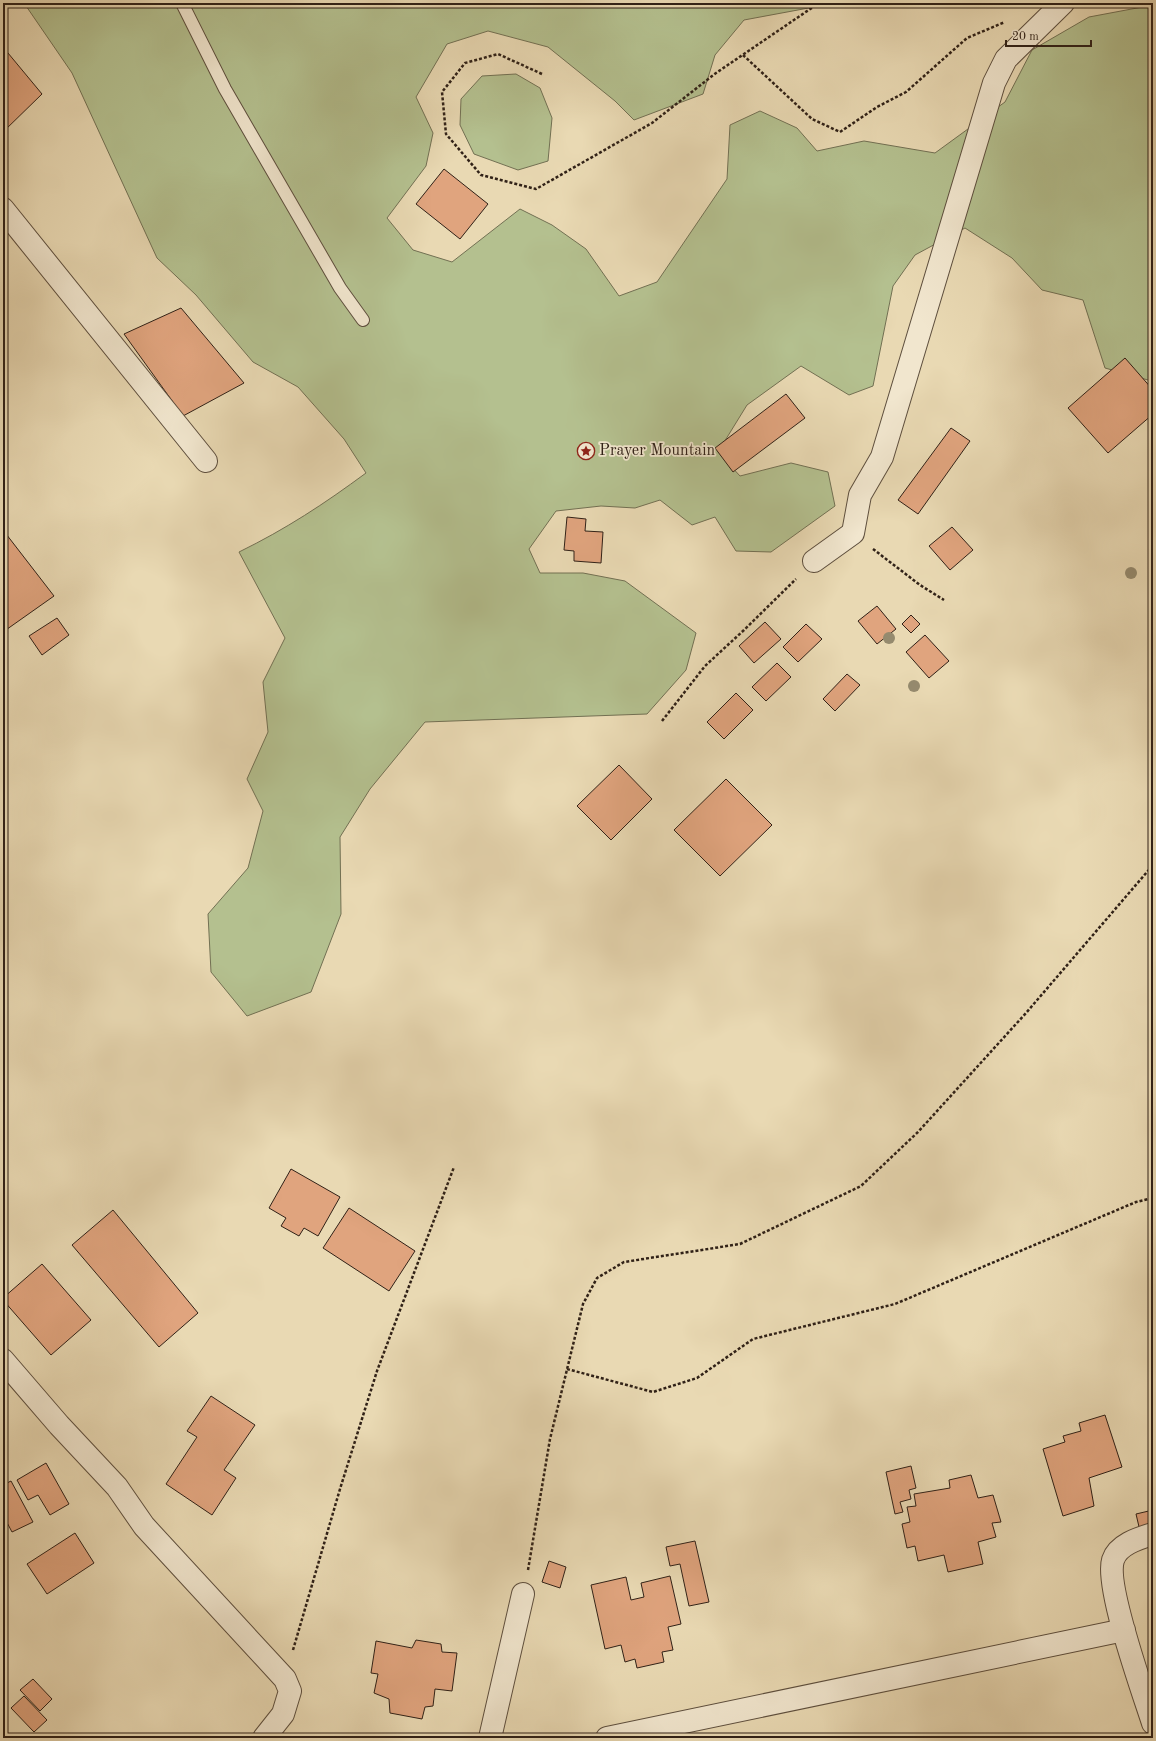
<svg xmlns="http://www.w3.org/2000/svg" width="1156" height="1741" viewBox="0 0 1156 1741" font-family="'Old Standard TT',serif">
  <style>
    .green { fill: #b4c08f; stroke: #727053 }
    .building { fill: #e0a47e; stroke: #302117 }
    .lines { fill: none; stroke-linecap: round; stroke-linejoin: round }
    .lane-casing { stroke: #5e4f3e; stroke-width: 14 }
    .street-casing { stroke: #5e4f3e; stroke-width: 24 }
    .path { stroke: #302117; stroke-width: 2.5; stroke-dasharray: 3 2; stroke-linecap: butt }
    .lane { stroke: #f1e6ce; stroke-width: 12 }
    .street { stroke: #f1e6ce; stroke-width: 22 }
    .tree { fill: #958a6e }
    .labels { text-anchor: middle; dominant-baseline: central; stroke-width: 3.5; stroke-linejoin: round; paint-order: stroke }
    .poi-label { font-size: 16px; fill: #302117; stroke: #f1e6ce; text-anchor: start }
  </style>
  <rect width="100%" height="100%" fill="#e9d9b3"/>
  <filter id="stains"><feTurbulence type="fractalNoise" baseFrequency=".005" numOctaves="4"/><feColorMatrix values="0 0 0 0 .2 0 0 0 0 .09 0 0 0 0 .02 0 0 0 .5 -.17"/></filter>
  <radialGradient id="worn" r=".72"><stop offset=".6" stop-color="#630" stop-opacity="0"/><stop offset="1" stop-color="#630" stop-opacity=".3"/></radialGradient>
  <!-- green -->
  <path class="green" d="M24 3H815L814 7 744 20 715 55 703 94 634 120 615 101 548 47 488 31 447 44 416 97 433 133 426 166 387 218 413 250 452 262 520 209 552 225 586 249 619 296 657 282 727 179 730 125 760 111 797 128 817 151 864 141 935 153 1005 102 1032 50 1089 17 1153 5V376L1148 380 1105 368 1083 300 1042 290 1012 258 965 228 915 255 893 286 873 386 849 395 801 366 747 405 718 452 740 476 791 463 828 472 835 506 771 552 736 551 715 517 692 525 660 500 635 508 601 506 556 511 529 549 540 573H583L625 581 696 633 686 670 647 714 425 722 370 789 340 837 341 914 311 992 247 1016 211 972 208 914 248 868 263 811 247 779 268 732 263 682 285 638 239 552C286 529 324 504 366 473L344 439 298 387 253 362 196 295 157 258 72 73Z
    M516 74 540 88 552 118 548 161 518 170 474 154 460 125 461 99 482 76Z"/>
  <!-- building -->
  <path class="building" d="M3 47 42 94 3 132Z
    M444 169 488 204 460 239 416 204Z
    M181 308 244 383 183 416 124 334Z
    M1125 358 1153 390V414L1108 453 1068 408Z
    M786 394 805 418 733 472 715 448Z
    M951 428 970 441 918 514 898 500Z
    M567 517 586 519 585 531 603 532 601 563 574 561V551L564 550Z
    M952 527 973 550 950 570 929 546Z
    M3 530 54 596 3 632Z
    M877 606 896 629 877 644 858 621Z
    M911 615 920 624 911 633 902 624Z
    M57 618 69 635 42 655 29 636Z
    M765 622 781 639 754 663 739 646Z
    M806 624 822 639 798 662 783 647Z
    M925 635 949 661 929 678 906 652Z
    M777 663 791 677 766 701 752 687Z
    M847 674 860 685 835 711 823 699Z
    M736 693 753 710 724 739 707 722Z
    M619 765 652 799 611 840 577 806Z
    M726 779 772 825 720 876 674 830Z
    M291 1169 340 1197 318 1236 304 1228 299 1236 281 1226 286 1218 269 1208Z
    M349 1208 415 1251 389 1291 323 1248Z
    M113 1210 198 1313 159 1347 72 1245Z
    M42 1264 91 1320 51 1355 3 1300V1298Z
    M211 1396 255 1425 224 1470 236 1478 212 1515 166 1484 197 1437 187 1431Z
    M1105 1415 1122 1467 1089 1478 1094 1506 1063 1516 1043 1449 1065 1442 1063 1436 1081 1431 1079 1423Z
    M46 1463 69 1504 50 1515 38 1495 28 1500 17 1480Z
    M911 1466 916 1488 909 1490 911 1499 900 1502 903 1512 895 1514 886 1472Z
    M971 1475 978 1498 993 1495 1001 1522 992 1523 996 1537 978 1542 983 1564 948 1572 944 1555 918 1561 915 1546 907 1548 902 1524 910 1522 907 1507 916 1506 914 1494 950 1488 949 1480Z
    M11 1481 33 1522 12 1532 3 1515V1485Z
    M1153 1510V1528L1140 1531 1136 1514Z
    M75 1533 94 1563 47 1594 27 1564Z
    M695 1541 709 1602 689 1606 680 1564 670 1566 666 1547Z
    M549 1561 566 1567 560 1588 542 1582Z
    M670 1576 681 1624 668 1627 673 1650 662 1652 664 1662 637 1668 635 1659 625 1662 621 1645 605 1649 591 1585 626 1577 631 1600 644 1597 641 1583Z
    M416 1640 441 1644 442 1652 457 1653 452 1691 435 1689 433 1706 425 1707 422 1719 390 1713 389 1699 374 1693 378 1674 371 1673 376 1641 412 1648Z
    M33 1679 52 1699 40 1711 20 1690Z
    M24 1696 47 1720 34 1732 11 1708Z"/>
  <g class="lines">
    <defs>
      <path id="lane" d="M182 3 225 89 340 288 363 320"/>
      <path id="street" d="M3 209 206 461
        M814 561 853 533 860 495 882 457 994 83 1006 59 1063 3
        M3 1360 59 1425 117 1487 144 1526 285 1679 290 1691 283 1714 264 1738
        M1153 1534C1140 1538 1118 1544 1113 1560 1105 1586 1143 1692 1153 1723
        M490 1738 523 1594
        M607 1738 1124 1630"/>
    </defs>
    <!-- lane casing -->
    <use href="#lane" class="lane-casing"/>
    <!-- street casing -->
    <use href="#street" class="street-casing"/>
    <!-- path -->
    <path class="path" d="M743 55 812 119 840 132 877 107 906 92 967 38 1005 22
      M542 74 498 54 465 63 442 92 446 134 481 175 536 189 652 123 716 73 819 3
      M873 549 920 585 944 600
      M662 721 705 666 744 630 796 579
      M567 1369 653 1392 697 1378 753 1339 895 1304 1136 1202 1153 1198
      M528 1570 550 1439 583 1304 597 1278 624 1262 740 1244 861 1186 918 1132 1026 1013 1153 865
      M293 1650 340 1489 377 1371 454 1167"/>
    <!-- lane -->
    <use href="#lane" class="lane"/>
    <!-- street -->
    <use href="#street" class="street"/>
  </g>
  <!-- trees -->
  <g class="tree">
    <circle cx="1131" cy="573" r="6"/>
    <circle cx="889" cy="638" r="6"/>
    <circle cx="914" cy="686" r="6"/>
  </g>
  <!-- icons -->
  <defs>
    <symbol id="sight-ring" viewBox="-11 -11 22 22"><circle r="9.5" fill="#f1e6ce" stroke="#8f2418" stroke-width="1.5"/><path d="M0-6L1.8-2.2L6-1.7L2.9 1.2L3.7 5.4L0 3.3L-3.7 5.4L-2.9 1.2L-6-1.7L-1.8-2.2Z" fill="#8f2418"/></symbol>
  </defs>
  <g fill-rule="evenodd">
    <use href="#sight-ring" x="576" y="441" width="20" height="20"/>
  </g>
  <g class="labels">
    <!-- poi labels -->
    <g class="poi-label">
      <text x="599" y="451">Prayer Mountain</text>
    </g>
  </g>
  <!-- margin -->
  <rect width="1156" height="1741" fill="none" stroke="#e9d9b3" stroke-width="16"/>
  <rect x="4" y="4" width="1148" height="1733" fill="none" stroke="#302117" stroke-width="2"/>
  <rect x="8" y="8" width="1140" height="1725" fill="none" stroke="#302117"/>
  <!-- scale -->
  <path d="M1006 40v6h85v-6" fill="none" stroke="#302117" stroke-width="2"/>
  <text x="1012" y="40" font-size="12" fill="#302117" stroke="#f1e6ce" stroke-width="3" paint-order="stroke">20 m</text>
  <rect width="100%" height="100%" filter="url(#stains)"/>
  <rect width="100%" height="100%" fill="url(#worn)"/>
</svg>
